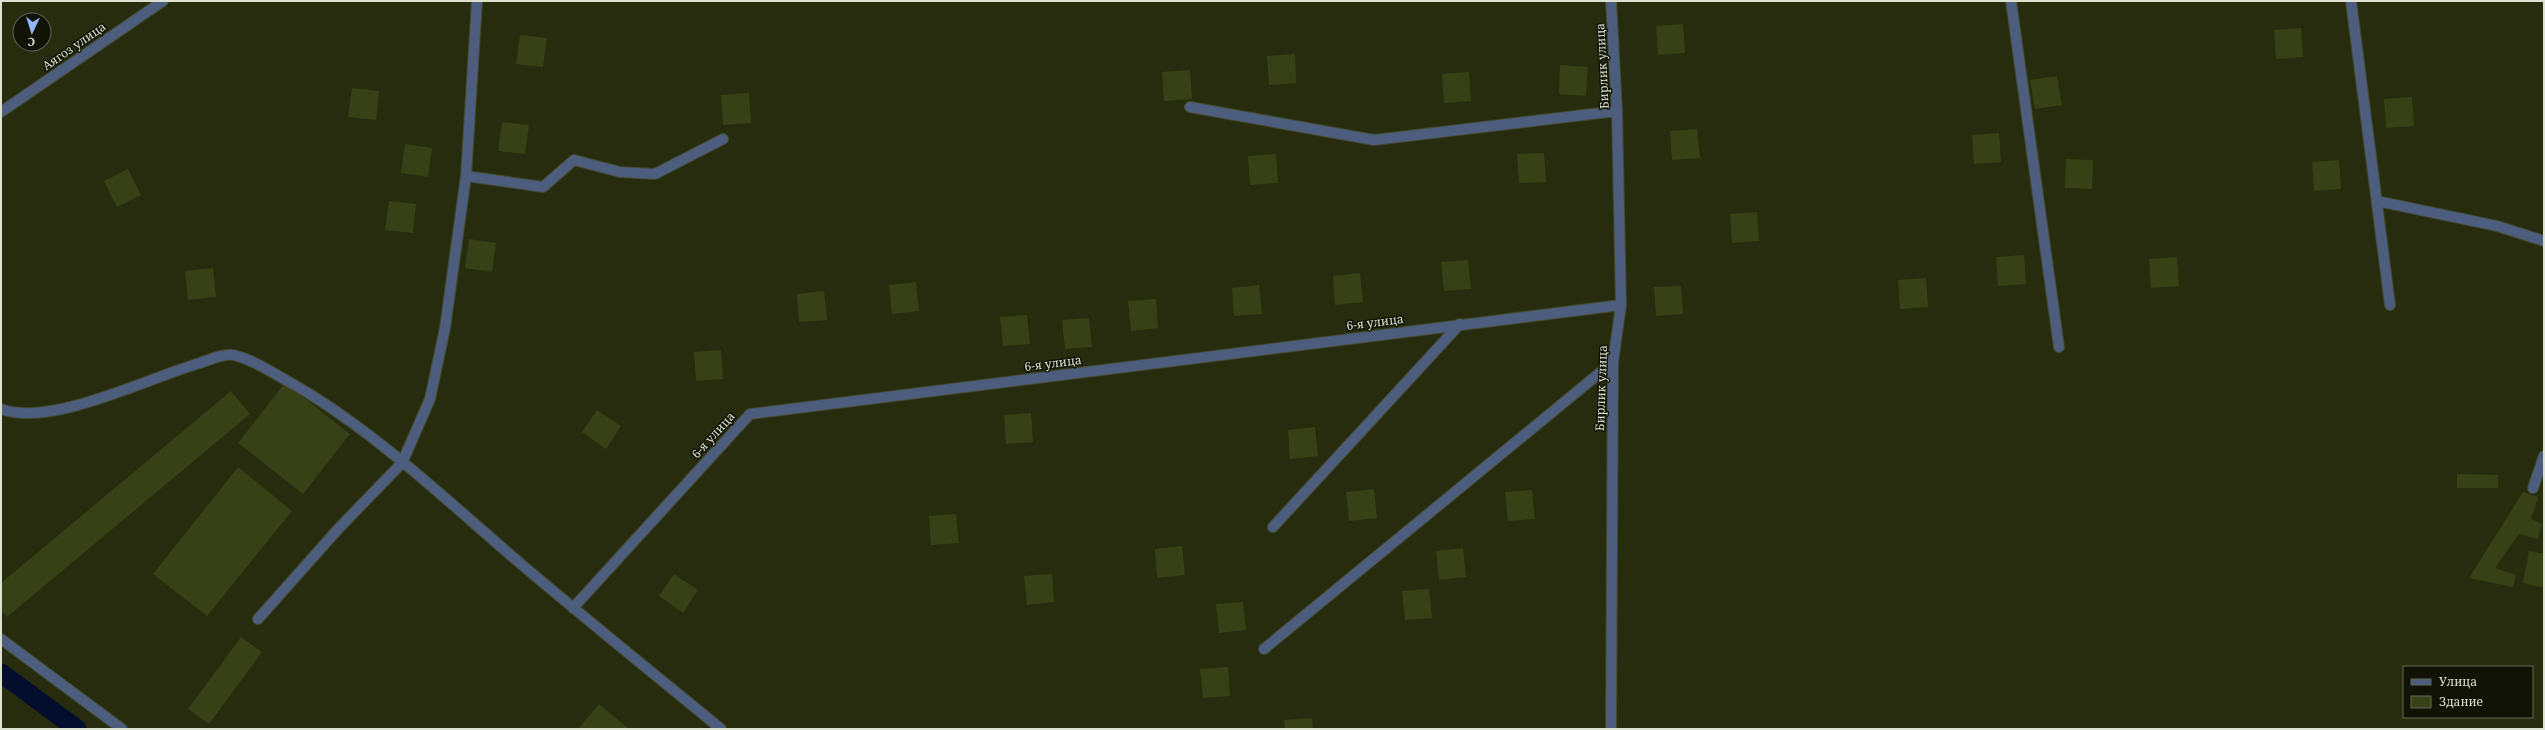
<svg xmlns="http://www.w3.org/2000/svg" width="2545" height="730" viewBox="0 0 2545 730" font-family="'Noto Serif',serif">
  <style>
    .lines { fill: none; stroke-linecap: round; stroke-linejoin: round }
    .canal { stroke: #030d2d; stroke-width: 19 }
    .building { fill: #384115 }
    .service-casing { stroke: #43492c; stroke-width: 12 }
    .minor-casing { stroke: #43492c; stroke-width: 12 }
    .service { stroke: #4d5d7e; stroke-width: 10 }
    .minor { stroke: #4d5d7e; stroke-width: 10 }
    .labels { text-anchor: middle; dominant-baseline: central; stroke-width: 3; stroke-linejoin: round; paint-order: stroke }
    .street-label { font-size: 12px; fill: #dde2d0; stroke: #101306 }
  </style>
  <rect width="100%" height="100%" fill="#262c0d"/>
  <g class="lines">
    <!-- canal -->
    <path class="canal" d="M1 673 77 729"/>
  </g>
  <!-- building -->
  <path class="building" d="M1683 24 1685 53 1658 55 1656 26Z
    M2301 28 2303 57 2276 59 2274 30Z
    M520 35 547 38 543 67 516 64Z
    M1295 54 1296 83 1269 85 1267 56Z
    M1560 65 1588 67 1586 96 1559 94Z
    M1190 70 1192 99 1164 101 1162 72Z
    M1469 72 1471 101 1444 103 1442 74Z
    M2057 76 2062 105 2035 109 2030 80Z
    M352 88 379 91 376 120 348 117Z
    M749 93 751 123 723 125 721 95Z
    M2412 97 2414 126 2386 128 2384 99Z
    M502 122 529 125 525 154 498 151Z
    M1697 129 1700 158 1672 160 1670 131Z
    M1999 133 2001 162 1974 164 1972 135Z
    M405 144 432 148 428 177 401 173Z
    M1544 153 1546 182 1519 183 1517 154Z
    M1276 154 1278 183 1250 185 1248 156Z
    M2066 159 2093 160 2092 189 2065 188Z
    M2339 160 2341 189 2314 191 2312 162Z
    M128 169 141 195 117 207 104 181Z
    M389 201 416 204 413 233 385 230Z
    M1757 212 1759 241 1732 243 1730 214Z
    M469 239 496 243 492 272 465 268Z
    M2024 255 2026 284 1998 286 1996 257Z
    M2177 257 2179 286 2151 288 2149 259Z
    M1468 260 1471 289 1444 291 1441 262Z
    M213 268 216 297 188 300 185 271Z
    M1360 273 1363 302 1335 305 1333 276Z
    M1926 278 1928 307 1900 309 1898 280Z
    M916 282 919 311 892 314 889 285Z
    M1259 285 1262 314 1234 316 1232 288Z
    M1681 286 1683 314 1656 316 1654 287Z
    M824 291 827 320 799 322 797 294Z
    M1156 299 1158 328 1131 331 1128 301Z
    M1027 315 1030 344 1003 346 1000 317Z
    M1089 318 1092 347 1065 349 1062 320Z
    M721 350 723 379 696 381 694 352Z
    M285 383 350 434 303 494 238 443Z
    M231 391 250 414 7 617 1 610V583Z
    M597 410 621 426 606 449 582 432Z
    M1031 413 1033 442 1006 444 1004 415Z
    M1315 427 1318 456 1290 459 1288 430Z
    M238 467 292 511 207 616 153 574Z
    M2457 474 2498 475V488H2457Z
    M1374 489 1377 518 1349 521 1346 492Z
    M1532 490 1535 519 1508 521 1505 492Z
    M2523 492 2538 497 2531 519 2542 524 2538 539 2519 534 2495 568 2516 575 2513 587 2469 578Z
    M956 514 959 543 931 545 929 516Z
    M1182 546 1185 575 1157 578 1155 549Z
    M1463 548 1466 577 1439 580 1436 551Z
    M2529 551 2544 554V588L2523 583Z
    M674 574 698 590 683 613 659 596Z
    M1052 574 1054 602 1027 605 1024 576Z
    M1429 589 1432 618 1405 620 1402 591Z
    M1243 602 1246 630 1219 633 1216 604Z
    M241 637 262 652 209 724 188 709Z
    M1228 667 1230 696 1203 698 1200 669Z
    M599 704 629 729H578Z
    M1312 718 1313 729H1285L1284 720Z"/>
  <g class="lines">
    <defs>
      <path id="service" d="M2011 1 2059 347
        M2351 1 2390 305
        M466 176 543 187 574 160 620 172 655 174 723 139
        M2377 201 2497 226 2544 241
        M1 409C50 428 150 377 200 363 209 360 224 353 233 355 251 359 268 370 284 379 371 427 446 500 521 564 587 620 654 674 721 729
        M2533 488 2544 456
        M1273 527 1460 324
        M258 619 339 528 402 463
        M1264 649 1613 362"/>
      <path id="minor" d="M1190 107 1374 140 1617 111
        M1 112 163 1
        M402 463 430 399 445 328 466 176 477 1
        M573 608 750 414 1621 305
        M1 639 122 729
        M1611 729 1613 362 1621 305 1617 111 1611 1"/>
    </defs>
    <!-- service casing -->
    <use href="#service" class="service-casing"/>
    <!-- minor casing -->
    <use href="#minor" class="minor-casing"/>
    <!-- service -->
    <use href="#service" class="service"/>
    <!-- minor -->
    <use href="#minor" class="minor"/>
  </g>
  <g class="labels">
    <!-- street labels -->
    <g class="street-label">
      <text transform="translate(74 46) rotate(-35)">Аягоз улица</text>
      <text transform="translate(1602 66) rotate(-93)">Бирлик улица</text>
      <text transform="translate(1375 322) rotate(-7)">6-я улица</text>
      <text transform="translate(1053 363) rotate(-7)">6-я улица</text>
      <text transform="translate(1601 388) rotate(-88)">Бирлик улица</text>
      <text transform="translate(713 435) rotate(-48)">6-я улица</text>
    </g>
  </g>
  <!-- border -->
  <rect width="2545" height="730" fill="none" stroke="#dde2d0" stroke-width="4"/>
  <!-- legend -->
  <rect x="2403" y="666" width="130" height="52" fill="#101306" stroke="#626657"/>
  <rect x="2411" y="679" width="20" height="6" fill="#4d5d7e" stroke="#626657"/>
  <text x="2439" y="686" font-size="12" fill="#dde2d0">Улица</text>
  <rect x="2411" y="696" width="20" height="12" fill="#384115" stroke="#626657"/>
  <text x="2439" y="706" font-size="12" fill="#dde2d0">Здание</text>
  <!-- north arrow -->
  <g transform="translate(32 32) rotate(184)"><circle r="19" fill="#101306" stroke="#626657"/>
  <path d="M0-3L7 15L0 10L-7 15Z" fill="#95b7fd"/>
  <text y="-6" font-size="11" font-weight="bold" text-anchor="middle" fill="#dde2d0">С</text>
  </g>
</svg>
